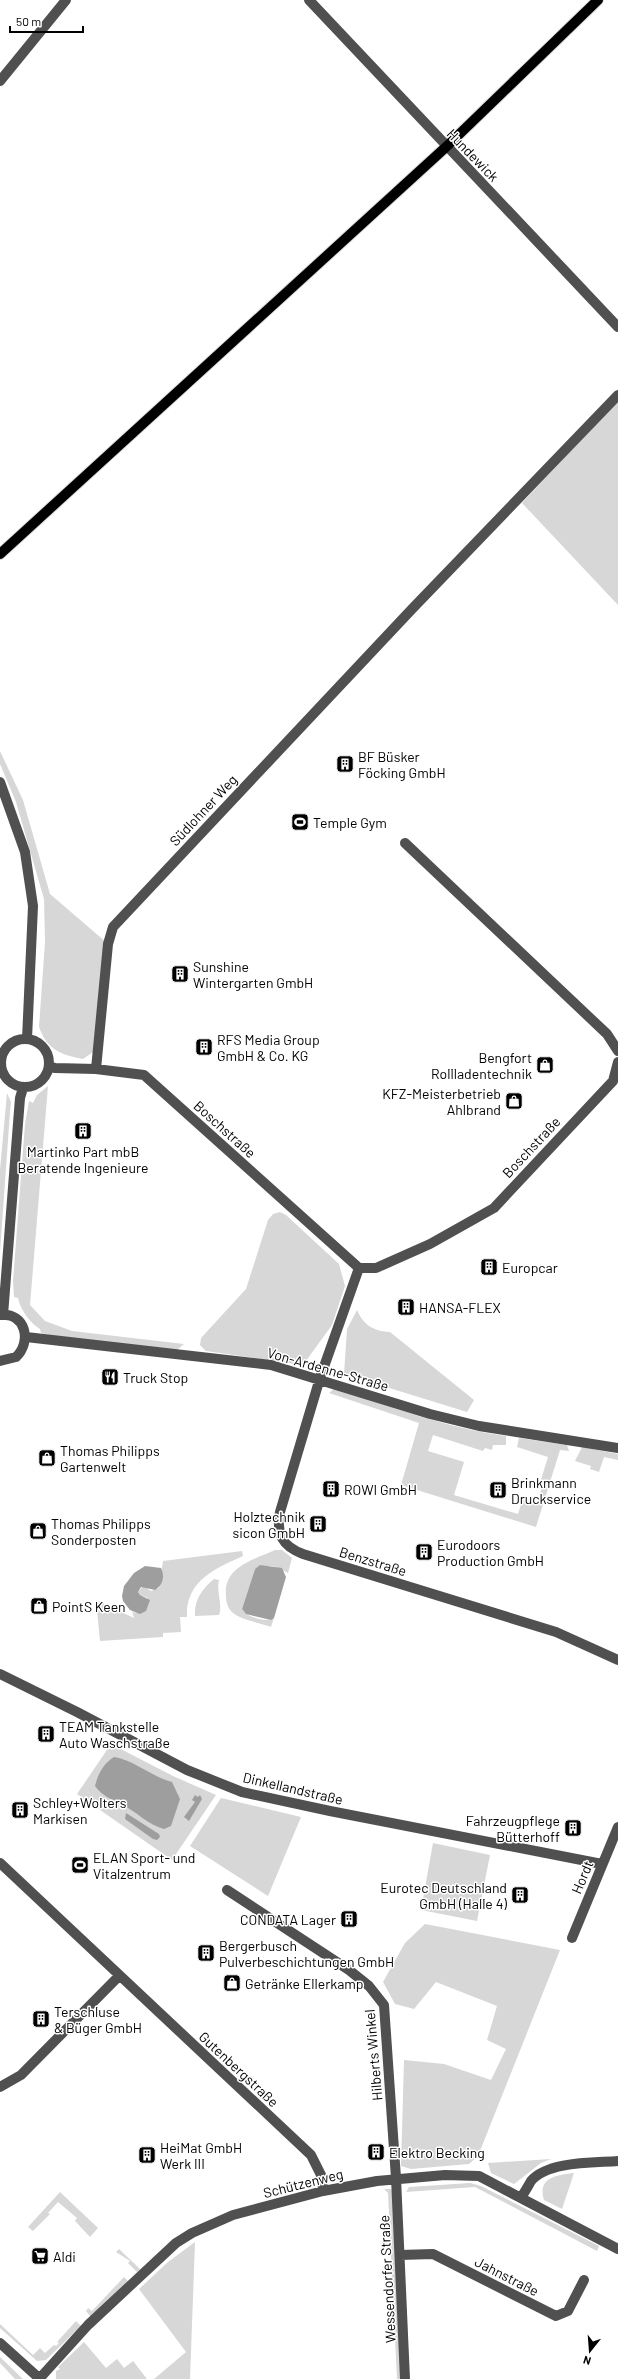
<svg xmlns="http://www.w3.org/2000/svg" width="618" height="2379" viewBox="0 0 618 2379" font-family="Barlow,sans-serif">
  <style>
    .green { fill: #d7d7d7 }
    .water { fill: #9e9e9e }
    .lines { fill: none; stroke-linecap: round; stroke-linejoin: round }
    .major-casing { stroke: #dbdbdb; stroke-width: 12 }
    .minor { stroke: #505050; stroke-width: 10 }
    .major { stroke: #000; stroke-width: 10 }
    .labels { text-anchor: middle; dominant-baseline: central; stroke-width: 3; stroke-linejoin: round; paint-order: stroke }
    .street-label { font-size: 14px; fill: #000; stroke: #fff }
    .poi-label { font-size: 14px; fill: #000; stroke: #fff; text-anchor: start }
  </style>
  <rect width="100%" height="100%" fill="#fff"/>
  <!-- green -->
  <path class="green" d="M618 401V605L522 503Z
    M0 751 23 800 50 894 107 943 93 1052 83 1059C62 1055 47 1050 39 1027L45 942 44 899 16 802 0 764Z
    M48 1086 30 1305 45 1321 72 1331 184 1344 177 1350 53 1336 41 1333 40 1329C30 1323 20 1309 18 1298L14 1297 13 1281 25 1124 29 1101 33 1103 37 1095Z
    M7 1093 11 1102 10 1112 0 1252V1170Z
    M280 1212 286 1215 339 1264 345 1286 332 1325 303 1365 206 1351 200 1345 201 1338 246 1289 268 1220 273 1214Z
    M357 1310C364 1326 374 1331 390 1332L474 1400 467 1412 344 1374 347 1329Z
    M335 1388C391 1407 447 1428 506 1436V1445H493L492 1450 485 1448 483 1451 433 1435 428 1451 464 1462 454 1495 518 1514 523 1498 537 1503 542 1487 539 1486 548 1457 517 1447 519 1438 567 1445 569 1451 560 1450 536 1527 401 1485 419 1423 329 1393Z
    M582 1447 618 1454V1460L604 1457 599 1472 590 1469 591 1466 575 1461Z
    M275 1550H282L292 1558 288 1573C274 1565 271 1564 255 1569L242 1609C246 1617 267 1623 274 1618L271 1627C260 1623 242 1620 233 1613 228 1609 226 1602 226 1596 223 1567 253 1560 275 1550Z
    M242 1551 243 1556C216 1568 185 1581 187 1617H180L181 1632 163 1633V1637L100 1641 96 1600 134 1618 132 1611 135 1613 148 1598 140 1595 138 1592 143 1586 151 1591 159 1588 163 1561Z
    M214 1579 219 1580C216 1592 223 1605 219 1615L195 1616C194 1600 202 1589 214 1579Z
    M111 1744 173 1776 216 1795 172 1860 77 1794Z
    M221 1798 301 1817 268 1896 190 1846Z
    M433 1843 490 1855 477 1921 421 1910Z
    M425 1924 560 1950 478 2156 469 2164 411 2169 401 2166 404 2060 444 2064 491 2080 506 2049 487 2040 497 2006 436 1982 414 2009 395 2004 383 1982 405 1943Z
    M551 2159 541 2163 514 2184 491 2173 488 2163Z
    M574 2173 562 2209 544 2200C537 2178 556 2175 574 2173Z
    M470 2183 481 2186 599 2246 597 2251 475 2187 406 2192 409 2187Z
    M384 2189H391L393 2193 402 2379H397L388 2193Z
    M60 2192 98 2228 90 2237 75 2221 77 2218 58 2202 48 2213 50 2214 33 2231 28 2227Z
    M195 2242 190 2379H154L186 2352 139 2289 168 2262Z
    M119 2249 140 2269 137 2272 128 2263 130 2261 116 2252Z
    M124 2277 128 2281 91 2317 86 2311 88 2308 92 2311Z
    M76 2321 81 2326 46 2360 37 2361 0 2328V2324L33 2355 40 2348 45 2353 54 2345 56 2346 59 2343 57 2342Z
    M84 2342 106 2368 117 2359 124 2368 133 2361 147 2379H56V2371L60 2369 58 2367Z
    M0 2357 23 2379H15L0 2363Z"/>
  <!-- water -->
  <path class="water" d="M260 1565 282 1568 286 1577 274 1618 271 1620 246 1614 242 1609 255 1569Z
    M145 1566 161 1568C165 1576 163 1585 155 1590L141 1587 138 1592 140 1595 150 1600 146 1611 140 1614 130 1610 123 1601 122 1596 124 1586 134 1573Z
    M114 1757C132 1759 152 1777 172 1782L180 1799 171 1826 164 1829C148 1825 137 1812 123 1805 112 1799 103 1797 95 1786 98 1774 103 1764 114 1757Z
    M195 1795 198 1797 200 1795 202 1799 189 1821 184 1817 195 1802 192 1800Z
    M126 1813 159 1834 160 1837 157 1840 153 1839 125 1819Z"/>
  <g class="lines">
    <defs>
      <path id="major" d="M0 554 446 147 598 0"/>
    </defs>
    <!-- major casing -->
    <use href="#major" class="major-casing"/>
    <!-- minor -->
    <path class="minor" d="M309 0 618 327
      M0 81 66 0
      M0 782 25 852 33 906 27 1039
      M405 843 607 1034 618 1051
      M1 1063a24 24 0 1 1 48 0a24 24 0 1 1-48 0Z
      M49 1066 55 1068 96 1069 144 1075 359 1268H376L430 1244 494 1208 613 1081 618 1062
      M96 1069 108 944 113 927 412 609 618 395
      M359 1268 320 1378 280 1512C276 1534 282 1546 303 1554L556 1632 618 1660
      M0 1315C26 1312 32 1342 16 1357L0 1361
      M3 1315 20 1098 23 1088
      M26 1337 271 1365 430 1414 479 1426 618 1448
      M0 1674 77 1712 187 1770 242 1792 330 1811 602 1864
      M0 1863 311 2155 322 2177 323 2191
      M227 1890 349 1970 369 1986 384 2005 396 2178 405 2379
      M572 1938 618 1827
      M0 2087 21 2075 119 1976
      M521 2197C525 2192 528 2186 531 2181 548 2161 594 2163 618 2161
      M400 2255 433 2254 556 2316 568 2311 584 2280
      M0 2343 40 2379
      M39 2379 88 2325 176 2243 192 2233 233 2215 323 2191 377 2181 445 2175 479 2176 618 2249"/>
    <!-- major -->
    <use href="#major" class="major"/>
  </g>
  <!-- icons -->
  <defs>
    <symbol id="building-square" viewBox="-11 -11 22 22"><rect x="-9" y="-9" width="18" height="18" rx="4" fill="#000" stroke="#fff"/><path d="M-4-6H4V6H1V3H-1V6H-4ZM-2.5-4.3h1.7v1.8h-1.7ZM.8-4.3h1.7v1.8H.8ZM-2.5-1h1.7V.8h-1.7ZM.8-1h1.7V.8H.8Z" fill="#fff"/></symbol>
    <symbol id="stadium-square" viewBox="-11 -11 22 22"><rect x="-9" y="-9" width="18" height="18" rx="4" fill="#000" stroke="#fff"/><path d="M0-5a6.5 5 0 1 0 0 10a6.5 5 0 1 0 0-10ZM-3.5-1.8h7v3.6h-7Z" fill="#fff"/></symbol>
    <symbol id="shop-square" viewBox="-11 -11 22 22"><rect x="-9" y="-9" width="18" height="18" rx="4" fill="#000" stroke="#fff"/><path d="M-5-2.5h2.3a2.7 3.5 0 0 1 5.4 0H5L5.5 6h-11ZM-1.5-2.5h3a1.5 2.3 0 0 0-3 0Z" fill="#fff"/></symbol>
    <symbol id="restaurant-square" viewBox="-11 -11 22 22"><rect x="-9" y="-9" width="18" height="18" rx="4" fill="#000" stroke="#fff"/><path d="M-5-6h1v4h1v-4h1v4h1v-4h1v5L-1.5 .5V6h-2V.5L-5-1ZM5-6V6H3V1.5H1.5Q1.5-4 5-6Z" fill="#fff"/></symbol>
    <symbol id="supermarket-square" viewBox="-11 -11 22 22"><rect x="-9" y="-9" width="18" height="18" rx="4" fill="#000" stroke="#fff"/><path d="M-6-5.5h2.5l.6 2H6L4.5 2H-2.5L-4.4-4H-6ZM-1.5 3.2a1.3 1.3 0 1 0 .1 0ZM3 3.2a1.3 1.3 0 1 0 .1 0Z" fill="#fff"/></symbol>
  </defs>
  <g fill-rule="evenodd">
    <use href="#building-square" x="335" y="754" width="20" height="20"/>
    <use href="#stadium-square" x="290" y="812" width="20" height="20"/>
    <use href="#building-square" x="170" y="964" width="20" height="20"/>
    <use href="#building-square" x="194" y="1037" width="20" height="20"/>
    <use href="#shop-square" x="535" y="1055" width="20" height="20"/>
    <use href="#shop-square" x="504" y="1091" width="20" height="20"/>
    <use href="#building-square" x="73" y="1121" width="20" height="20"/>
    <use href="#building-square" x="479" y="1257" width="20" height="20"/>
    <use href="#building-square" x="396" y="1297" width="20" height="20"/>
    <use href="#restaurant-square" x="100" y="1367" width="20" height="20"/>
    <use href="#shop-square" x="37" y="1448" width="20" height="20"/>
    <use href="#building-square" x="321" y="1479" width="20" height="20"/>
    <use href="#building-square" x="488" y="1480" width="20" height="20"/>
    <use href="#building-square" x="308" y="1514" width="20" height="20"/>
    <use href="#shop-square" x="28" y="1521" width="20" height="20"/>
    <use href="#building-square" x="414" y="1542" width="20" height="20"/>
    <use href="#shop-square" x="29" y="1596" width="20" height="20"/>
    <use href="#building-square" x="36" y="1724" width="20" height="20"/>
    <use href="#building-square" x="10" y="1800" width="20" height="20"/>
    <use href="#building-square" x="563" y="1818" width="20" height="20"/>
    <use href="#stadium-square" x="70" y="1855" width="20" height="20"/>
    <use href="#building-square" x="510" y="1885" width="20" height="20"/>
    <use href="#building-square" x="339" y="1909" width="20" height="20"/>
    <use href="#building-square" x="196" y="1943" width="20" height="20"/>
    <use href="#shop-square" x="222" y="1973" width="20" height="20"/>
    <use href="#building-square" x="31" y="2009" width="20" height="20"/>
    <use href="#building-square" x="366" y="2142" width="20" height="20"/>
    <use href="#building-square" x="137" y="2145" width="20" height="20"/>
    <use href="#supermarket-square" x="30" y="2246" width="20" height="20"/>
  </g>
  <g class="labels">
    <!-- street labels -->
    <g class="street-label">
      <text transform="translate(473 155) rotate(46)">Hundewick</text>
      <text transform="translate(203 810) rotate(-47)">Südlohner Weg</text>
      <text transform="translate(225 1129) rotate(42)">Boschstraße</text>
      <text transform="translate(531 1147) rotate(-47)">Boschstraße</text>
      <text transform="translate(328 1369) rotate(16)">Von-Ardenne-Straße</text>
      <text transform="translate(373 1561) rotate(17)">Benzstraße</text>
      <text transform="translate(293 1788) rotate(13)">Dinkellandstraße</text>
      <text transform="translate(582 1877) rotate(-67)">Hordt</text>
      <text transform="translate(373 2055) rotate(-95)">Hilberts Winkel</text>
      <text transform="translate(239 2069) rotate(43)">Gutenbergstraße</text>
      <text transform="translate(303 2183) rotate(-14)">Schützenweg</text>
      <text transform="translate(507 2276) rotate(27)">Jahnstraße</text>
      <text transform="translate(387 2279) rotate(-93)">Wessendorfer Straße</text>
    </g>
    <!-- poi labels -->
    <g class="poi-label">
      <text x="358" y="756">BF Büsker<tspan x="358" dy="16">Föcking GmbH</tspan></text>
      <text x="313" y="822">Temple Gym</text>
      <text x="193" y="966">Sunshine<tspan x="193" dy="16">Wintergarten GmbH</tspan></text>
      <text x="217" y="1039">RFS Media Group<tspan x="217" dy="16">GmbH &amp; Co. KG</tspan></text>
      <text x="532" y="1057" text-anchor="end">Bengfort<tspan x="532" dy="16">Rollladentechnik</tspan></text>
      <text x="501" y="1093" text-anchor="end">KFZ-Meisterbetrieb<tspan x="501" dy="16">Ahlbrand</tspan></text>
      <text x="83" y="1151" text-anchor="middle">Martinko Part mbB<tspan x="83" dy="16">Beratende Ingenieure</tspan></text>
      <text x="502" y="1267">Europcar</text>
      <text x="419" y="1307">HANSA-FLEX</text>
      <text x="123" y="1377">Truck Stop</text>
      <text x="60" y="1450">Thomas Philipps<tspan x="60" dy="16">Gartenwelt</tspan></text>
      <text x="511" y="1482">Brinkmann<tspan x="511" dy="16">Druckservice</tspan></text>
      <text x="344" y="1489">ROWI GmbH</text>
      <text x="305" y="1516" text-anchor="end">Holztechnik<tspan x="305" dy="16">sicon GmbH</tspan></text>
      <text x="51" y="1523">Thomas Philipps<tspan x="51" dy="16">Sonderposten</tspan></text>
      <text x="437" y="1544">Eurodoors<tspan x="437" dy="16">Production GmbH</tspan></text>
      <text x="52" y="1606">PointS Keen</text>
      <text x="59" y="1726">TEAM Tankstelle<tspan x="59" dy="16">Auto Waschstraße</tspan></text>
      <text x="33" y="1802">Schley+Wolters<tspan x="33" dy="16">Markisen</tspan></text>
      <text x="560" y="1820" text-anchor="end">Fahrzeugpflege<tspan x="560" dy="16">Bütterhoff</tspan></text>
      <text x="93" y="1857">ELAN Sport- und<tspan x="93" dy="16">Vitalzentrum</tspan></text>
      <text x="507" y="1887" text-anchor="end">Eurotec Deutschland<tspan x="507" dy="16">GmbH (Halle 4)</tspan></text>
      <text x="336" y="1919" text-anchor="end">CONDATA Lager</text>
      <text x="219" y="1945">Bergerbusch<tspan x="219" dy="16">Pulverbeschichtungen GmbH</tspan></text>
      <text x="245" y="1983">Getränke Ellerkamp</text>
      <text x="54" y="2011">Terschluse<tspan x="54" dy="16">&amp; Büger GmbH</tspan></text>
      <text x="160" y="2147">HeiMat GmbH<tspan x="160" dy="16">Werk III</tspan></text>
      <text x="389" y="2152">Elektro Becking</text>
      <text x="53" y="2256">Aldi</text>
    </g>
  </g>
  <!-- north arrow -->
  <g transform="translate(590 2351) rotate(197)" stroke="#ffffff" stroke-width="3" paint-order="stroke">
  <path d="M0-3L7 15L0 10L-7 15Z" fill="#000000"/>
  <text y="-6" font-size="11" font-weight="bold" text-anchor="middle" fill="#000000">N</text>
  </g>
  <!-- scale -->
  <path d="M10 26v6h73v-6" fill="none" stroke="#000000" stroke-width="2"/>
  <text x="16" y="26" font-size="12" fill="#000000" stroke="#ffffff" stroke-width="3" paint-order="stroke">50 m</text>
</svg>
